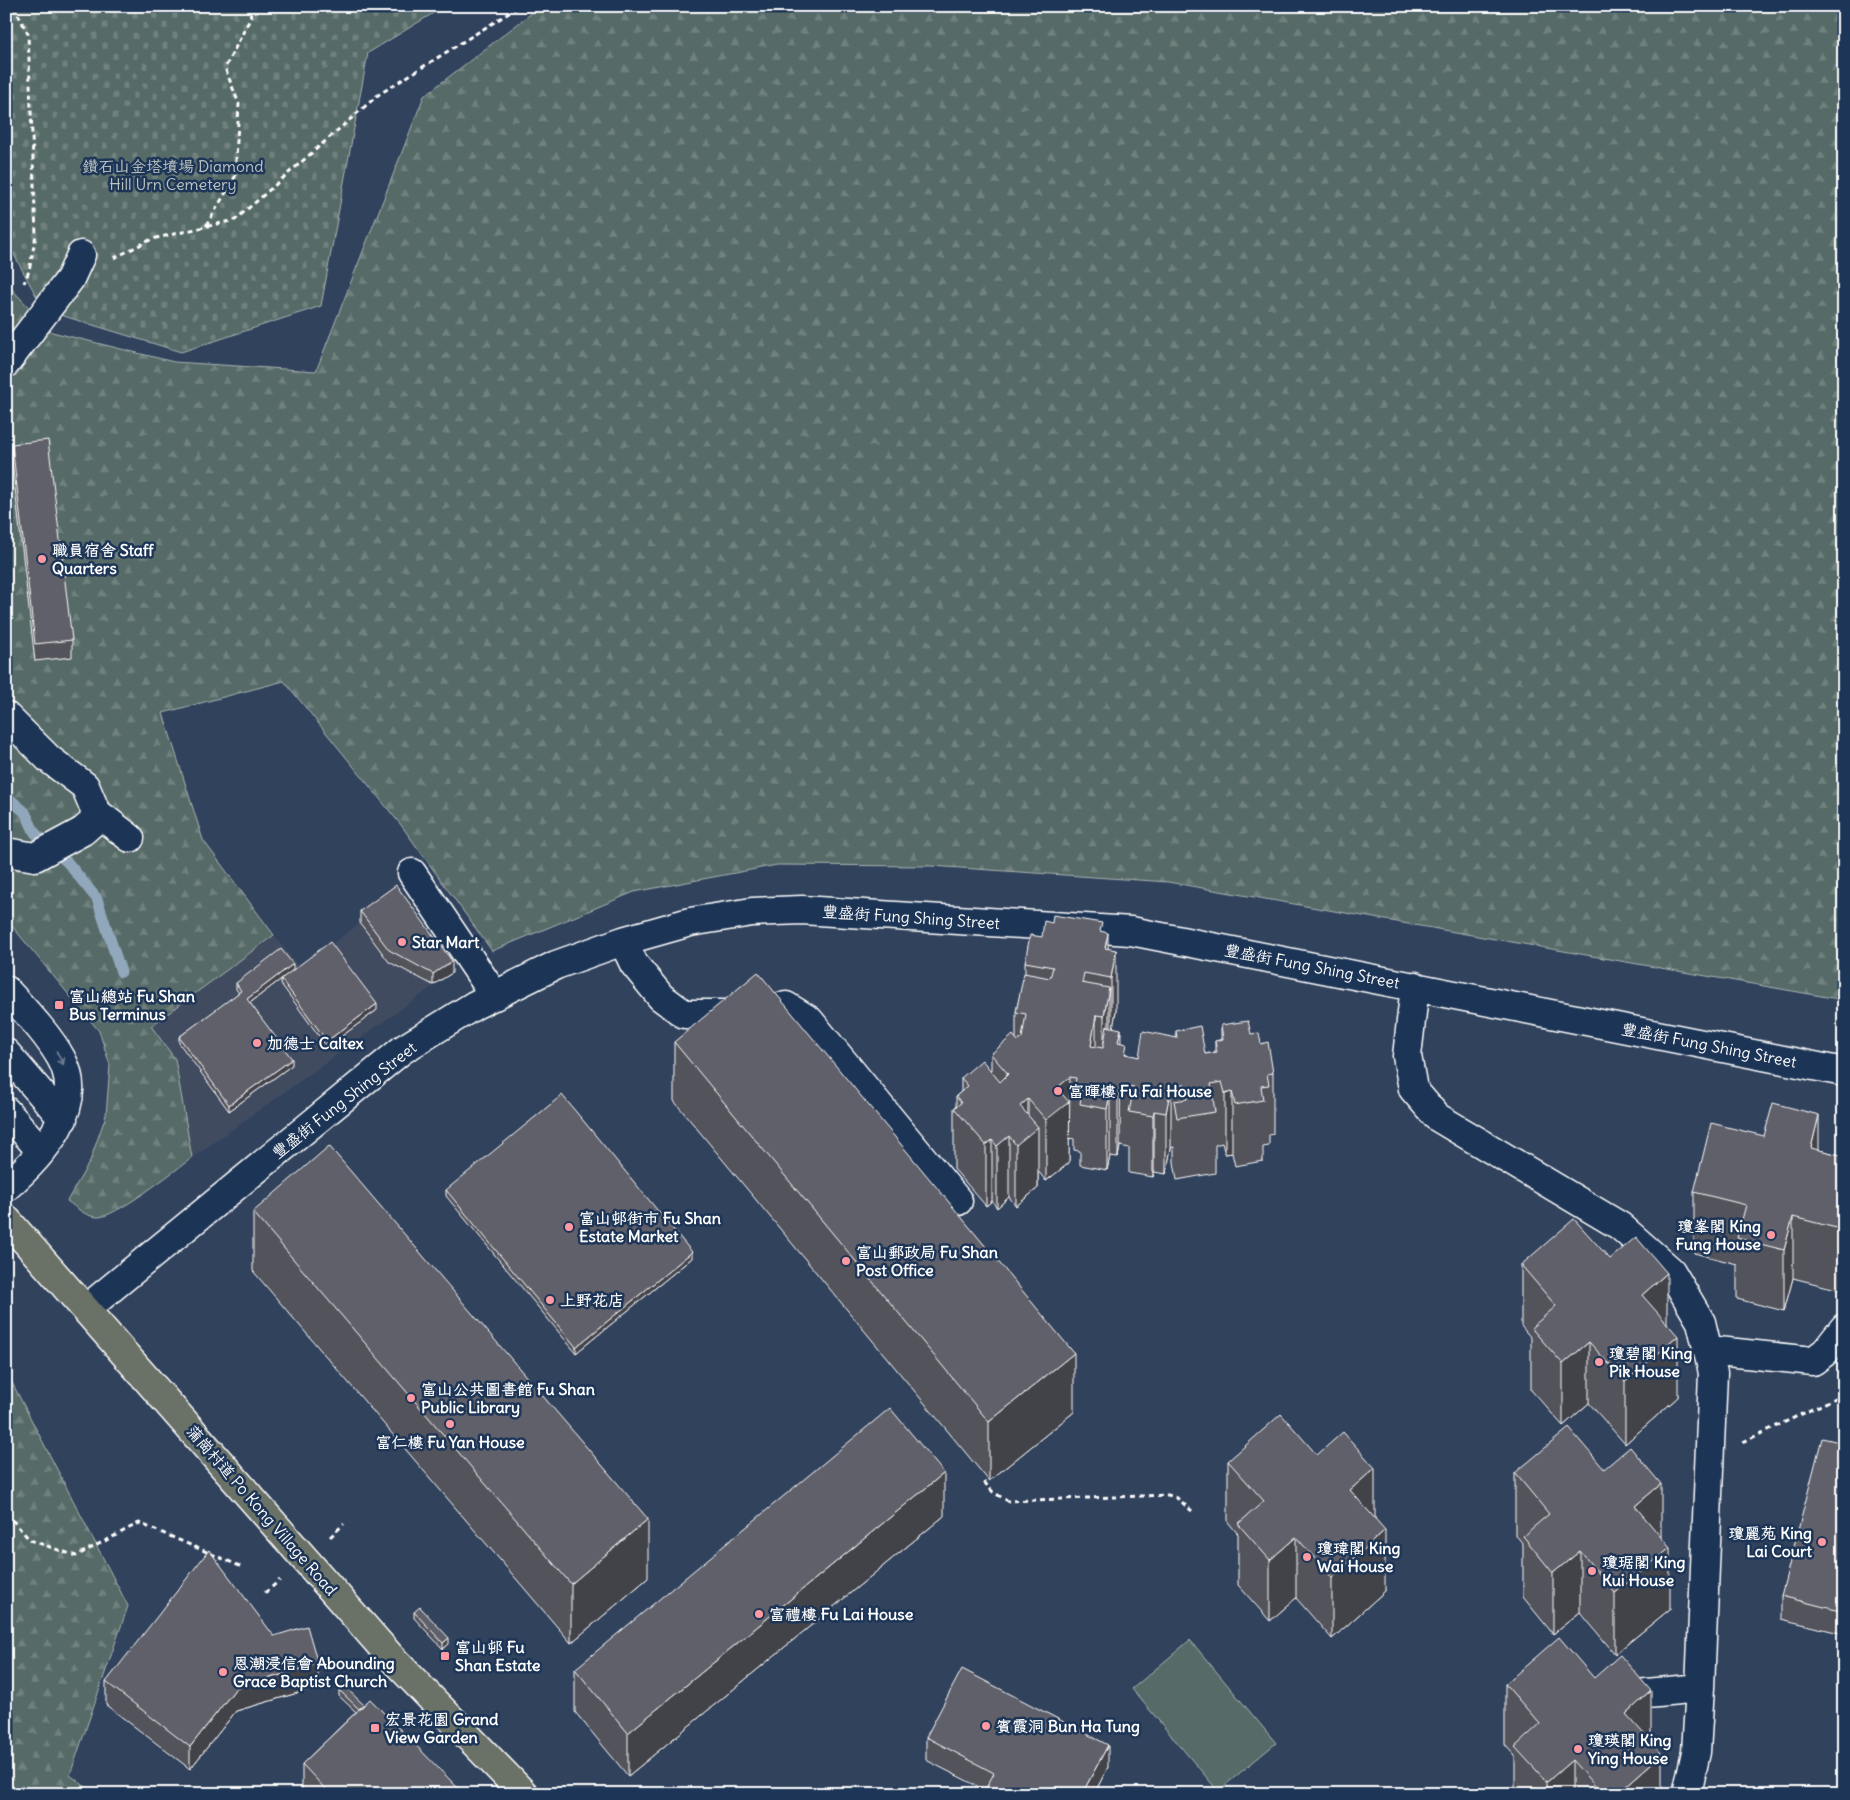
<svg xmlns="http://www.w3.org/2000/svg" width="1850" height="1800" viewBox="0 0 1850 1800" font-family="Delius,'LXGW WenKai TC',sans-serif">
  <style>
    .built { fill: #3f4b61 }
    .green { fill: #576b67; stroke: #abb5b3 }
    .forest { fill: url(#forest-firs); stroke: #abb5b3 }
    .cemetery { fill: url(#cemetery-stones); stroke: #abb5b3 }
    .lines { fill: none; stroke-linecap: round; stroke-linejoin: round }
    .stream { stroke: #91a7bb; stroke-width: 11 }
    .minor-casing { stroke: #fff; stroke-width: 31 }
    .major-casing { stroke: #fff; stroke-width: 31 }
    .path { stroke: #fff; stroke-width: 3; stroke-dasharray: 5 4; stroke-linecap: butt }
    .minor { stroke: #1d3557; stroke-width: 28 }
    .major { stroke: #6a7166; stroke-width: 28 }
    .wall { fill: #53535b; stroke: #fff }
    .shaded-wall { fill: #43434a; stroke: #fff }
    .building { fill: #60606a; stroke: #fff }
    .oneway { stroke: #6c7c92 }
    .poi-dot { fill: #ff9aa2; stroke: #1d3557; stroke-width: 2 }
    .labels { text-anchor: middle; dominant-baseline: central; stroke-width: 5; stroke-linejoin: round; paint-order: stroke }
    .park-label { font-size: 16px; fill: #bcc4c2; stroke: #1d3557 }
    .poi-label { font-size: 16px; font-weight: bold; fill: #fff; stroke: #1d3557; text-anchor: start }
    .street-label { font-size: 16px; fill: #fff; stroke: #1d3557 }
  </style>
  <defs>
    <pattern id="forest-firs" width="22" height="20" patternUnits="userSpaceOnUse" patternTransform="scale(1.25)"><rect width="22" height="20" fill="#576b67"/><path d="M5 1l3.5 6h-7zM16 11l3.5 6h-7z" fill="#70817e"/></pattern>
    <pattern id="cemetery-stones" width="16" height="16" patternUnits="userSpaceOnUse" patternTransform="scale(1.25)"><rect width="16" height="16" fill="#576b67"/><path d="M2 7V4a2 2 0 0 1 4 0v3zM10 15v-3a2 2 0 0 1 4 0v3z" fill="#70817e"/></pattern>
  </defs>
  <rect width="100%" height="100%" fill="#31425d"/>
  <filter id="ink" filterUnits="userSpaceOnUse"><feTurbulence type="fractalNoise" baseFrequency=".02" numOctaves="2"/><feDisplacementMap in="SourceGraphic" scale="10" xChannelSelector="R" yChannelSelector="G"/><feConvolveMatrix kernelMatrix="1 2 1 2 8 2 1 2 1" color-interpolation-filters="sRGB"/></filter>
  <g filter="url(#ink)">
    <!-- built -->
    <path class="built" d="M396 897 452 973 192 1158 175 1060 150 1026 274 935 299 968Z"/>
    <!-- green -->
    <path class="green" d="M1190 1640 1276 1743 1218 1791 1132 1689Z"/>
    <!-- forest -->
    <path class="forest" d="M541 6H1844V1000L1168 882 931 866 777 865 634 892 492 951 401 825 284 681 163 713 203 840 274 935 151 1026 175 1059 192 1158C175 1170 114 1219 97 1217 85 1216 77 1208 67 1201L90 1161 106 1115 110 1065 99 1031 6 919V283L52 332 174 362 316 371 424 96Z
      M6 1371 128 1606 70 1775 95 1794H6Z"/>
    <!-- cemetery -->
    <path class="cemetery" d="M6 6H445L368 53 321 306 181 352 44 310 6 240Z"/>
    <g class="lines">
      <!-- stream -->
      <path class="stream" d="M6 796 25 812 35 833 68 863 97 899 121 972"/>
      <defs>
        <path id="minor" d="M6 363 70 279 81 255
          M6 716 49 759 85 786 96 812 92 823 83 831 35 857 6 852
          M96 812 130 838
          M412 873 495 996
          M623 941 634 964 661 997 684 1014H732L786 1006 809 1020 958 1201
          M1415 986 1407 1056 1413 1089 1437 1117 1620 1226 1671 1271 1701 1322 1713 1373 1700 1688 1696 1752 1687 1794
          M6 990C25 1011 47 1033 61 1058 88 1106 41 1157 6 1187
          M6 1053 63 1119
          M6 1111 41 1151
          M86 1309 402 1050 475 1005 556 965 623 941 690 922 752 912 802 910 1131 931 1844 1072
          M1708 1350 1813 1361 1825 1352 1844 1328
          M1614 1692 1626 1695 1700 1688"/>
        <path id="major" d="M6 1219 390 1656 524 1794"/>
      </defs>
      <!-- minor casing -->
      <use href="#minor" class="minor-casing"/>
      <!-- major casing -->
      <use href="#major" class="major-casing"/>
      <!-- path -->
      <path class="path" d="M14 6 28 34 36 235 29 271 24 283
        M206 226 235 177 239 104 225 68 251 17 249 6
        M114 258 152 239 235 220 378 95 520 6
        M1743 1442 1844 1394
        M984 1482 993 1492 1008 1501 1168 1495 1177 1498 1192 1511
        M6 1513 30 1540 76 1556 139 1523 242 1567
        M330 1537 344 1524
        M265 1593 280 1580"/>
      <!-- minor -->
      <use href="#minor" class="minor"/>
      <!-- major -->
      <use href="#major" class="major"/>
    </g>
    <!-- wall -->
    <path class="wall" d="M12 444 72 640V657L35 661 12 462Z
      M360 911 452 973 433 985 389 962 360 923Z
      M1102 932 1108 948 1116 1011 1113 1027 1127 1055 1139 1057 1176 1037V1031L1205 1054 1215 1052V1041L1221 1040V1025L1251 1034 1261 1044 1273 1073V1134L1269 1135V1146L1263 1147V1161L1235 1166 1232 1153 1225 1154 1222 1143 1215 1145V1173L1177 1180 1174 1162V1147L1171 1148 1166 1174 1154 1172 1153 1177 1129 1173V1148L1120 1146 1118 1157 1110 1156 1107 1170 1080 1165V1151L1074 1150V1139L1070 1138 1069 1139V1163L1046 1181 1038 1171V1188L1016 1206 1009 1197 997 1208 992 1201 986 1206 954 1169V1108L956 1106V1096L961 1092V1078L991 1070V1054L1016 1039V1012L1025 973V962L1042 937Z
      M293 970 377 1010 327 1047 281 984V979L250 1003 292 1065 229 1111 179 1043V1037L239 993 236 989V983Z
      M674 1042 1074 1412 989 1481 674 1101Z
      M1819 1150 1844 1156V1291L1793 1278 1784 1311 1737 1299V1264L1694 1253V1192Z
      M446 1190 692 1258 576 1353 446 1196Z
      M253 1212 648 1578 571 1643 253 1271Z
      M1521 1265 1667 1323 1678 1397 1625 1444 1589 1403 1563 1426 1531 1390V1338L1521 1326Z
      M1844 1443V1634L1781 1619V1596Z
      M1228 1461 1375 1518 1385 1591 1332 1639 1296 1598 1270 1621 1238 1585V1534L1228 1522Z
      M1515 1473 1661 1537 1670 1609 1615 1654 1580 1612 1553 1634 1523 1597V1544L1515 1534Z
      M944 1516 628 1776 575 1712V1669Z
      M414 1612 449 1644 443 1649 414 1618Z
      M274 1636 318 1687 236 1711 190 1769 106 1705V1682Z
      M1505 1684 1651 1742 1662 1794H1515V1756L1505 1745Z
      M339 1690 364 1705 464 1794H302V1764L356 1712 339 1696Z
      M926 1737 1108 1767 1094 1794H983L985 1790 926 1760Z"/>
    <!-- shaded-wall -->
    <path class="shaded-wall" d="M1108 933V977L1105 948Z
      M1116 950V1011L1111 1039V978Z
      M452 961V973L433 985V974Z
      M293 964V970L247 1005V999Z
      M1109 988V1049L1104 1077V1016Z
      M377 1004V1010L327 1047V1041Z
      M1096 1015V1076L1091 1107V1046Z
      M1121 1029 1120 1146 1118 1157V1042Z
      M292 1059V1065L229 1111V1105Z
      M1070 1077 1069 1163 1046 1181V1120L1057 1088Z
      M1171 1087V1148L1166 1174V1113Z
      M1232 1091V1153L1225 1154V1093Z
      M1110 1094V1156L1107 1170V1109Z
      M1028 1099V1134L1038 1127V1188L1016 1206V1145L1020 1106Z
      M1154 1111V1172L1153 1177V1116Z
      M1819 1115V1177L1811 1148Z
      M1009 1136V1197L997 1208V1146Z
      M992 1140V1201L986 1206V1145Z
      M1793 1217V1278L1784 1311V1250Z
      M692 1252V1258L576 1353V1347Z
      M1667 1273V1334L1642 1295Z
      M1678 1336V1397L1625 1444V1382Z
      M1589 1342V1403L1563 1426V1364Z
      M1074 1353V1412L989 1481V1422Z
      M1375 1468V1529L1350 1490Z
      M944 1473V1516L628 1776V1733Z
      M1661 1484V1545L1635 1506Z
      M648 1519V1578L571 1643V1584Z
      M1385 1530V1591L1332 1639V1578Z
      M1296 1537V1598L1270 1621V1560Z
      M1670 1548V1609L1615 1654V1593Z
      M1580 1551V1612L1553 1634V1573Z
      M449 1638V1644L443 1649V1643Z
      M318 1664V1687L236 1711 190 1769V1747L236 1688Z
      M1651 1691V1753L1626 1714Z
      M1108 1745V1767L1094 1794H1082Z
      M1662 1754V1794H1617Z
      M1572 1760V1794H1547V1782Z"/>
    <!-- building -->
    <path class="building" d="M48 440 72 640 35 644 12 444Z
      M396 885 452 961 433 974 389 950 360 911Z
      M1053 915 1102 923 1100 931 1108 933 1105 948 1116 950 1111 978 1084 973 1082 983 1109 988 1104 1016 1096 1015 1091 1046 1103 1048 1107 1026 1121 1029 1118 1042 1127 1044 1125 1054 1139 1057 1143 1031 1177 1038 1176 1031 1200 1026 1205 1054 1217 1052 1215 1041 1223 1039 1221 1025 1248 1021 1251 1034 1259 1033 1261 1044 1268 1042 1273 1073 1267 1074 1269 1085 1261 1086 1263 1100 1235 1105 1232 1091 1225 1093 1222 1082 1211 1084 1215 1112 1177 1118 1174 1101 1187 1099 1185 1084 1171 1087 1166 1113 1154 1111 1153 1116 1129 1112 1134 1087 1120 1085 1118 1096 1110 1094 1107 1109 1080 1104 1082 1090 1074 1089 1076 1078 1070 1077 1057 1088 1069 1102 1046 1120 1028 1099 1020 1106 1038 1127 1016 1145 1009 1136 997 1146 992 1140 986 1145 954 1108 961 1103 956 1096 968 1086 961 1078 982 1060 1000 1082 1008 1074 991 1054 1013 1035 1018 1041 1022 1038 1026 1014 1016 1012 1024 973 1050 978 1053 967 1025 962 1030 935 1042 937 1044 921 1052 923Z
      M330 942 377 1004 327 1041 281 979Z
      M281 949 293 964 247 999 292 1059 229 1105 179 1037 241 991 236 983Z
      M758 972 1074 1353 989 1422 674 1042Z
      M562 1095 692 1252 576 1347 446 1190Z
      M1773 1103 1819 1115 1811 1148 1844 1156V1230L1793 1217 1784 1250 1737 1238 1746 1205 1694 1192 1711 1123 1764 1136Z
      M329 1146 648 1519 571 1584 253 1212Z
      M1574 1219 1610 1259 1636 1237 1667 1273 1642 1295 1678 1336 1625 1382 1589 1342 1563 1364 1531 1328 1556 1306 1521 1265Z
      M890 1408 944 1473 628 1733 575 1669Z
      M1281 1414 1317 1455 1343 1432 1375 1468 1350 1490 1385 1530 1332 1578 1296 1537 1270 1560 1238 1524 1264 1501 1228 1461Z
      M1569 1428 1604 1469 1630 1447 1661 1484 1635 1506 1670 1548 1615 1593 1580 1551 1553 1573 1523 1536 1549 1514 1515 1473Z
      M1822 1438 1844 1443V1612L1781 1596Z
      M209 1550 274 1636 307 1626 318 1664 236 1688 190 1747 106 1682Z
      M420 1607 449 1638 443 1643 414 1612Z
      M1559 1637 1594 1678 1620 1655 1651 1691 1626 1714 1662 1754 1617 1794H1602L1572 1760 1547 1782 1515 1747 1540 1724 1505 1684Z
      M962 1669 1108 1745 1082 1794H983L994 1773 926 1737Z
      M344 1686 364 1705 359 1709 339 1690Z
      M370 1699 464 1794H330L302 1764Z"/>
    <!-- one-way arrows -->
    <defs><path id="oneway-shaft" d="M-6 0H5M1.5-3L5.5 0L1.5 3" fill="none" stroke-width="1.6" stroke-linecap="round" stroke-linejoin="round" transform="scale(1.25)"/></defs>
    <use class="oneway" href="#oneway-shaft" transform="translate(60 1058) rotate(62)"/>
  </g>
  <!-- markers -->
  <g class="poi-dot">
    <circle cx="42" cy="559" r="5"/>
    <circle cx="402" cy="942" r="5"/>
    <rect x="54" y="1000" width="10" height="10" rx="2.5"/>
    <circle cx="257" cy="1043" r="5"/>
    <circle cx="1058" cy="1091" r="5"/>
    <circle cx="569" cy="1227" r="5"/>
    <circle cx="1771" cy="1235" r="5"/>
    <circle cx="846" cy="1261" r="5"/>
    <circle cx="550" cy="1300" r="5"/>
    <circle cx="1599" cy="1362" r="5"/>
    <circle cx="411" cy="1398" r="5"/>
    <circle cx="450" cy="1424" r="5"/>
    <circle cx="1822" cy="1542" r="5"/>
    <circle cx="1307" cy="1557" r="5"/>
    <circle cx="1592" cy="1571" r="5"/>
    <circle cx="759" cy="1614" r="5"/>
    <rect x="440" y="1651" width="10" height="10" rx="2.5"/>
    <circle cx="223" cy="1672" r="5"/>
    <circle cx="986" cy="1726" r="5"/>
    <rect x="370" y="1723" width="10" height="10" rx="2.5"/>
    <circle cx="1578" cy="1749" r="5"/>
  </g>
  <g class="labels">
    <!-- park labels -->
    <g class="park-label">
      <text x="173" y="166">鑽石山金塔墳場 Diamond<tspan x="173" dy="18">Hill Urn Cemetery</tspan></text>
    </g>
    <!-- poi labels -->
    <g class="poi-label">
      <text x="52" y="550">職員宿舍 Staff<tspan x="52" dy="18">Quarters</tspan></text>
      <text x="412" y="942">Star Mart</text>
      <text x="69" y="996">富山總站 Fu Shan<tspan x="69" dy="18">Bus Terminus</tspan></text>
      <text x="267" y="1043">加德士 Caltex</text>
      <text x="1068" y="1091">富暉樓 Fu Fai House</text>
      <text x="579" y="1218">富山邨街市 Fu Shan<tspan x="579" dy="18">Estate Market</tspan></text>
      <text x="1761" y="1226" text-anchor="end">瓊峯閣 King<tspan x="1761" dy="18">Fung House</tspan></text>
      <text x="856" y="1252">富山郵政局 Fu Shan<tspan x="856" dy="18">Post Office</tspan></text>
      <text x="560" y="1300">上野花店</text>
      <text x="1609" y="1353">瓊碧閣 King<tspan x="1609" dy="18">Pik House</tspan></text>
      <text x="421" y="1389">富山公共圖書館 Fu Shan<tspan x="421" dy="18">Public Library</tspan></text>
      <text x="450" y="1442" text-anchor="middle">富仁樓 Fu Yan House</text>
      <text x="1812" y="1533" text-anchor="end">瓊麗苑 King<tspan x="1812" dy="18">Lai Court</tspan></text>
      <text x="1317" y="1548">瓊瑋閣 King<tspan x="1317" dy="18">Wai House</tspan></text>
      <text x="1602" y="1562">瓊琚閣 King<tspan x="1602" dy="18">Kui House</tspan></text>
      <text x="769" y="1614">富禮樓 Fu Lai House</text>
      <text x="455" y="1647">富山邨 Fu<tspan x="455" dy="18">Shan Estate</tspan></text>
      <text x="233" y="1663">恩潮浸信會 Abounding<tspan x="233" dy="18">Grace Baptist Church</tspan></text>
      <text x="385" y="1719">宏景花園 Grand<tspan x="385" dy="18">View Garden</tspan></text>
      <text x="996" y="1726">賓霞洞 Bun Ha Tung</text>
      <text x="1588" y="1740">瓊瑛閣 King<tspan x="1588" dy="18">Ying House</tspan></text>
    </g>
    <!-- street labels -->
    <g class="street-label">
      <text transform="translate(911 917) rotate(4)">豐盛街 Fung Shing Street</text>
      <text transform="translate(1312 966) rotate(11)">豐盛街 Fung Shing Street</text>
      <text transform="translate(1709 1045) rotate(11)">豐盛街 Fung Shing Street</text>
      <text transform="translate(344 1100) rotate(-38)">豐盛街 Fung Shing Street</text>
      <text transform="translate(262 1510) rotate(49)">蒲崗村道 Po Kong Village Road</text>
    </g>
  </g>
  <!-- margin -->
  <rect width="1850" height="1800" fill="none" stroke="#1d3557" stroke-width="25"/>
  <rect x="12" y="12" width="1825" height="1775" fill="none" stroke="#fff" stroke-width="2" filter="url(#ink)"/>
</svg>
